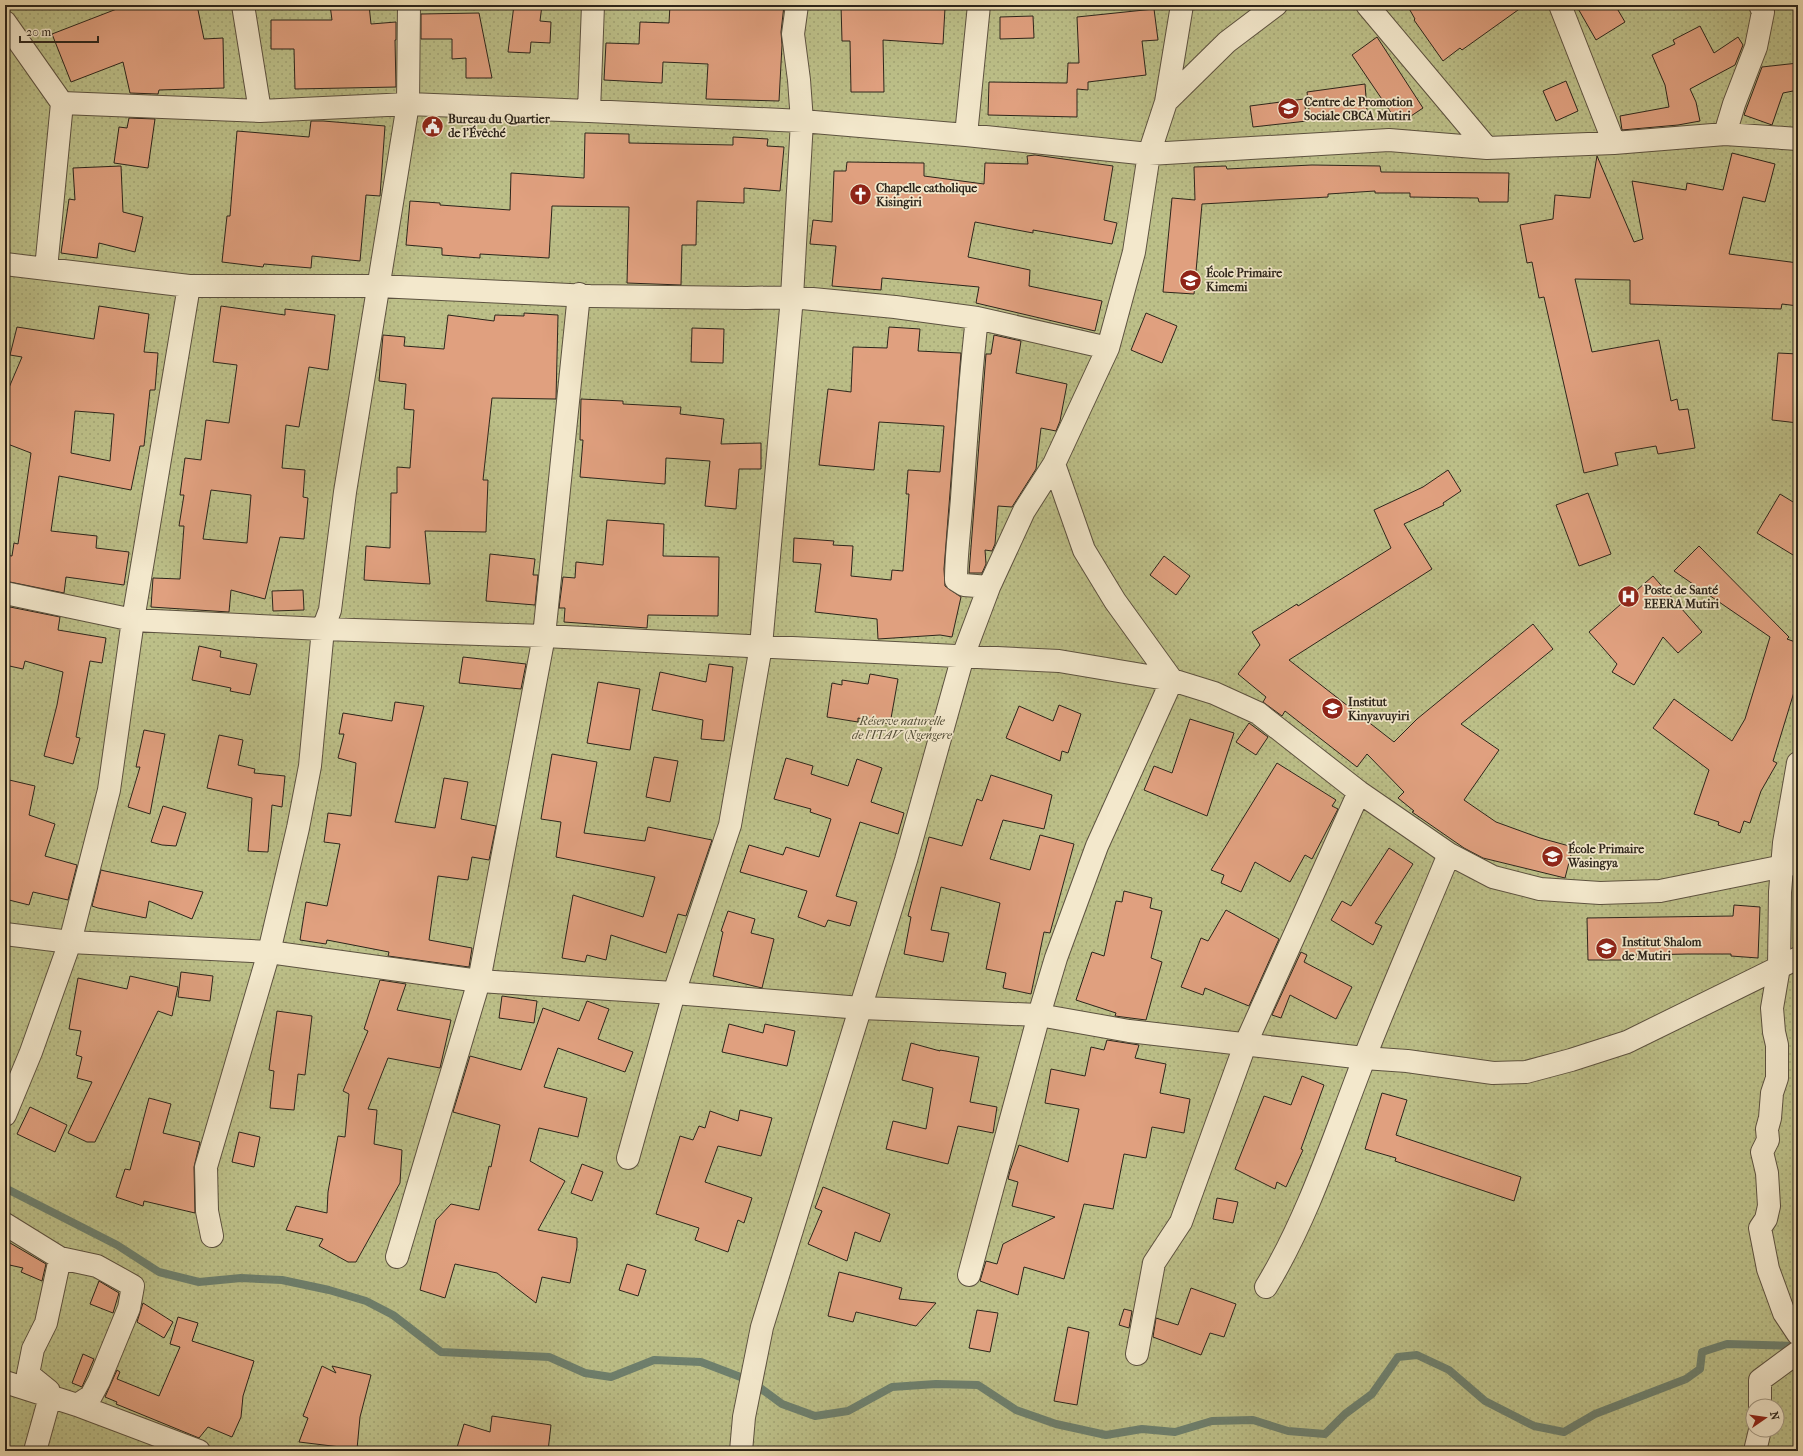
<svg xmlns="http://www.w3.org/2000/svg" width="1803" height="1456" viewBox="0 0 1803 1456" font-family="'IM FELL French Canon',serif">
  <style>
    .park { fill: url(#park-dots); stroke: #747252; fill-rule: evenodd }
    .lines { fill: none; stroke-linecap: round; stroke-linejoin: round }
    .stream { stroke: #6e806e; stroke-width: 8 }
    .building { fill: #e0a07f; stroke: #2d251b; fill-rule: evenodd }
    .minor-casing { stroke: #5d5240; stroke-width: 24 }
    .tertiary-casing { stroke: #5d5240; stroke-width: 24 }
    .minor { stroke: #f3e8cc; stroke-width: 22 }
    .tertiary { stroke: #f3e8cc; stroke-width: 22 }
    .labels { text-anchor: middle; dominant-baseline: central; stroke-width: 3.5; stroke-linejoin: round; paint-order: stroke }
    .poi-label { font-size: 12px; font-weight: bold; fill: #2d251b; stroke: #f3e8cc; text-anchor: start }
    .park-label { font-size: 12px; font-style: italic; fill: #514c36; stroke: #f3e8cc }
  </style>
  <defs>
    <pattern id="park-dots" width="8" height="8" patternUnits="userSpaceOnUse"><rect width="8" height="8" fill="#bcbf88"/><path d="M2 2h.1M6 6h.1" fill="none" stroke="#a2a475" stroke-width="1.8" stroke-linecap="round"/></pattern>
  </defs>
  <rect width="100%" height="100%" fill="#ecdbb0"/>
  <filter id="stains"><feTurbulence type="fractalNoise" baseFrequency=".005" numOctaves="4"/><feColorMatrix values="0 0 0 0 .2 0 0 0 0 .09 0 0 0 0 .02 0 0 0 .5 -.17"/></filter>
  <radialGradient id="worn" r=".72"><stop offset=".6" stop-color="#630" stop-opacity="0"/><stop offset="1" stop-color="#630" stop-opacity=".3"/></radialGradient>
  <!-- park -->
  <path class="park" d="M5 5H1798V1451H5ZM1753 1406H1777V1430H1753Z"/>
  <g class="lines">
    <!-- stream -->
    <path class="stream" d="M5 1188 117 1245 159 1272 199 1282 241 1278 282 1280 329 1290 366 1301 393 1315 441 1352 549 1357 585 1373 611 1377 654 1360 701 1362 751 1381 782 1404 815 1416 848 1411 892 1387 936 1384 978 1385 1016 1410 1056 1424 1106 1435 1142 1429 1175 1432 1212 1421 1253 1420 1288 1431 1325 1434 1345 1414 1372 1394 1398 1357 1417 1355 1449 1370 1485 1401 1534 1426 1564 1432 1595 1414 1686 1379 1700 1369 1702 1352 1727 1344 1798 1346"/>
  </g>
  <!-- building -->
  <path class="building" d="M127 5H197L204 39 223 38 224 88 159 90 158 94 130 93 123 62 71 82 52 34Z
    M330 5H369L371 24 396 22V40H395L396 87 295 89 294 49H271V20H332Z
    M514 5H542L540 21 551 22 550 43 531 42 530 53 508 52Z
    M670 5H784L781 32 782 45 779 101 706 99 708 64 663 62 662 83 604 80 606 43 639 44 640 22 669 23Z
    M841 5H942V8H945L943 44 883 40 884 92H851L850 41H842Z
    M1407 5H1525L1462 50 1460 48 1443 61 1414 20 1415 19Z
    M1576 5H1615L1625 22 1596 40Z
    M1154 9 1158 40 1142 41 1146 75 1088 82V90L1077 89V117L988 115 989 82 1067 83 1068 63H1079L1077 17Z
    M479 13 492 78H466V58L452 59V39H421V14Z
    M1033 16 1034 38 1000 39V17Z
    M1700 26 1714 53 1738 37 1743 45 1735 65 1690 89 1696 102 1700 121 1678 125 1622 130 1620 116 1669 107 1665 85 1652 55 1675 44 1673 40Z
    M1377 37 1423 108 1405 120H1396L1352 55Z
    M1798 63V90L1783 93 1772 125 1744 115 1762 67Z
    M1566 81 1578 111 1556 121 1543 91Z
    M1365 84 1367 111 1310 118 1307 92Z
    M1304 99 1307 121 1253 127 1250 106Z
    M129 118 155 119 148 168 114 163 119 127 127 128Z
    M311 121H323L385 126 380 196 366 195 360 261 312 256 311 268 264 264 263 267 222 262 227 216H230L237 131 309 137Z
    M585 133 629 134V143L733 145V137L768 139 767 146 784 147 780 191 744 188V203L697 201 696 245H682L681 285 627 283 629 207 552 206 549 258 480 254V258L442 255V248L406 245 410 201 440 203V205L510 210 511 173 584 178Z
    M1732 153 1775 164 1765 202 1743 197 1729 254 1798 263V306L1782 304 1781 309 1630 304V280L1575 279 1592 352 1659 340 1671 401 1677 399 1679 410 1688 409 1695 448 1658 454 1656 446 1615 453 1618 465 1584 473 1544 297 1539 298 1532 262 1527 263 1520 225 1553 219 1555 195 1590 198 1597 156 1634 242 1643 239 1632 181 1686 190 1687 183 1723 190Z
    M1035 155 1113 166 1104 220 1117 223 1112 244 1033 230V233L975 222 968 257 1030 270 1029 286 1102 301 1095 331 976 303 979 287 882 278 881 290 832 286 836 246 810 244 813 220 832 222 834 171H846L847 162 924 163V176L984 184 985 163 1028 164 1027 156Z
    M1312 165 1380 166 1381 172 1509 173 1508 202H1479L1478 198 1410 197V193H1375V191L1328 194V197L1202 204 1194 294 1163 292 1172 198 1195 200 1194 167 1226 166 1227 169Z
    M121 166 123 212 143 217 135 252 99 243 97 258 61 253 69 199 75 200 73 168Z
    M99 306 149 314 144 352 158 353 155 390H150L144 446H140L131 490 59 476 51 531 97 536 96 548 129 552 124 585 66 577 64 593 5 581V555L12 556 14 543 18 544 31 453 5 443V397L22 357 10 355 17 327 94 339ZM75 411 114 414 110 461 71 453Z
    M221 306 285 315V309L335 315 328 370 309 367 299 427 286 425 282 468 305 470 303 497 308 498 304 539 280 537 265 599 231 590 229 612 151 607 153 578 180 579 184 526H179L184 495H180L185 458 201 460 206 420 229 423 237 365 213 362ZM211 490 251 495 247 543 203 539Z
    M524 313 558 315 556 399 492 398 483 480H488L486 532 425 531 430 584 364 580 366 546 390 548 391 493H397V467L410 468 414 410 404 409 406 384 379 381 383 335 405 337 404 346 444 349 448 315 494 321 495 315 524 316Z
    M1146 313 1177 326 1162 363 1131 350Z
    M889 327 920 329 918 351 961 353 944 569 945 586 961 597 952 637 940 635 878 639 877 619 815 612 821 564 793 562 794 538 834 541 833 545 853 546 851 576 891 580 892 570 903 571 909 494H906L908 470 940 472 944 426 879 422 874 470 819 465 828 389 851 392 853 347 887 348Z
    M692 328 724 329 723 363 691 362Z
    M994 335 1021 341 1016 373 1067 384 1060 421 1056 431 1041 428 1036 469 1012 507 998 506 995 544 992 551 985 550 986 564 982 573H969L986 354H991Z
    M1778 353 1798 354 1795 391H1798V423L1772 420Z
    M581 399 623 401V404L681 407 680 414 724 419 721 444 761 443V469H739L736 509 705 506 710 461 666 458 665 484 580 477 583 440H580Z
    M1448 470 1461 491 1443 503 1444 505 1404 524 1432 569 1289 660 1394 742 1417 719 1533 624 1553 649 1461 724 1499 750 1464 800 1496 822 1540 838 1573 847 1565 878 1483 858 1464 848 1412 812 1414 811 1398 798 1404 792 1367 754 1357 767 1285 711 1282 716 1263 702 1266 697 1238 674 1260 645 1252 632 1297 604 1298 606 1391 548 1374 510 1423 487Z
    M1588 493 1611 554 1579 566 1556 505Z
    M1780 494 1798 505V558L1757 533Z
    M607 520 664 524 663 556 719 557 718 616 648 615 647 628 564 622 565 608H559L563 577 575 578 576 562 603 565Z
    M1699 546 1789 637 1787 639 1798 643V679L1773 761 1777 763 1761 791 1750 823 1744 821 1740 833 1718 825 1719 822 1694 814 1709 770 1653 728 1674 699 1732 741 1745 719 1770 637 1674 571Z
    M490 554 535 559 533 575H538L535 605 486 601Z
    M1164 556 1190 576 1176 595 1150 575Z
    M1653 576 1702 632 1678 653 1663 637 1634 685 1612 672 1617 664 1589 632Z
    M303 590 304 610 273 611 272 591Z
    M5 606 60 617 58 630 106 638 102 663 90 661 76 737 80 738 73 764 44 756 57 705 63 672 25 661 23 669 5 665Z
    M199 646 221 651 220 657 257 664 250 695 230 691 231 688 192 680Z
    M463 657 526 664 521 689 459 683Z
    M709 664 733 667 724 741 701 739 703 720 652 710 660 672 706 682Z
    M870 674 898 679 890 724 858 718V722L827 717 832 683 842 685V680L868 684Z
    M598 682 640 689 630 750 587 743Z
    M395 702 424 706 395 822 435 828 444 778 468 782 461 819 496 826 489 860 472 857 468 880 438 876 429 940 472 948 469 967 388 956 389 952 327 940 326 944 300 940 306 902 327 906 340 844 324 842 328 813 351 816 356 763 338 758 344 734H339L343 713 392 721Z
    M1059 705 1081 714 1068 753 1062 751 1060 761 1006 738 1019 706 1053 721Z
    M1190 719 1234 733 1207 816 1144 790 1154 766 1172 773Z
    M1249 723 1268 737 1256 755 1236 742Z
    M144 730 165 734 150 814 128 807 140 767H136Z
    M219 735 243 740 238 765 255 769 254 773 285 776 282 807 272 805 268 852 248 851 252 798 207 788Z
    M552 754 597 762 584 833 645 841 648 827 712 840 686 916 678 914 666 953 611 935 606 960 587 955 585 962 562 958 573 895 643 917 655 877 556 857 561 822 541 819Z
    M654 757 678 761 670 802 646 797Z
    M786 758 813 766 811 774 848 786 857 759 882 768 871 802 904 813 898 834 860 822 836 896 857 902 850 926 828 920 825 927 798 917 807 891 740 872 749 845 783 855 786 847 819 857 831 819 810 812 811 809 774 799Z
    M1277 763 1336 800 1332 806 1338 809 1312 859 1305 855 1290 882 1255 862 1241 892 1221 883 1224 875 1211 870Z
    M991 775 1052 795 1044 829 1003 820 990 859 1030 870 1040 835 1074 844 1050 933 1044 932 1031 994 1003 988 1006 973 986 969 1000 903 941 887 931 930 949 933 943 962 904 954 911 917 908 916 929 837 962 846 977 799 982 801Z
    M5 779 35 786 29 815 55 824 45 856 77 865 68 900 33 892 29 905 5 899Z
    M163 806 186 813 176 846 162 845 151 842Z
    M1389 848 1413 864 1375 923 1382 926 1373 945 1331 920 1342 901 1351 906Z
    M101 870 105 871 203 892 192 919 149 901 146 918 98 908 92 906Z
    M1124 891 1152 898 1150 908 1162 911 1151 958 1162 962 1146 1020 1115 1016 1116 1013 1076 1000 1092 952 1104 956 1116 901 1122 902Z
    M1734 905 1760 907 1758 958 1731 956V954H1688L1635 955V960H1588L1587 918 1733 916Z
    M1226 910 1279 939 1249 1006 1205 988 1203 995 1181 987 1201 938 1208 941Z
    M728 911 755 919 751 933 774 939 762 988 713 976 723 932 721 931Z
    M1301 952 1307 955 1304 962 1352 987 1336 1019 1290 995 1281 1018 1272 1015Z
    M181 972 213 976 210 1001 178 997Z
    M130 976 178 987 172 1016 158 1011 95 1142H87L68 1133 92 1082 77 1078 82 1057 76 1055 81 1031 69 1029 78 978 127 989Z
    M380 980 406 984 397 1010 451 1020 440 1068 388 1058 368 1109 377 1110 374 1144 402 1150 400 1183 356 1262H348L319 1246 323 1239 286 1230 296 1206 327 1213 328 1192 338 1136 345 1137 349 1094 343 1091 368 1031 364 1029Z
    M502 996 537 1001 534 1023 499 1018Z
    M587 1001 609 1009 598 1039 633 1052 625 1072 558 1048 544 1087 587 1098 578 1137 539 1128 530 1161 565 1181 538 1230 577 1238V1247L570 1283 542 1277 536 1303 497 1273 455 1264 445 1298 420 1290 436 1220 451 1204 479 1210 489 1166 491 1167 500 1125 453 1112 470 1056 521 1070 543 1008 579 1021Z
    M277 1011 312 1016 305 1075 298 1074 294 1110 270 1108 274 1071 269 1070Z
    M729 1024 763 1033 765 1024 795 1031 787 1066 722 1052Z
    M1107 1040 1139 1045 1135 1058 1166 1064 1160 1093 1190 1099 1184 1133 1152 1127 1146 1158 1124 1154 1113 1209 1084 1204 1064 1279 1024 1267 1018 1295 980 1281 986 1261 997 1264 1003 1244 1055 1217 1012 1206 1018 1182 1008 1179 1010 1171 1019 1145 1068 1162 1079 1109 1045 1103 1051 1069 1085 1076 1091 1047 1104 1050Z
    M911 1043 940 1051V1050L979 1057 970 1102 997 1107 993 1133 958 1126 948 1164 886 1149 893 1121 926 1129 933 1088 902 1080Z
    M1302 1076 1324 1085 1301 1149 1303 1150 1286 1187 1277 1182 1275 1189 1235 1169 1264 1096 1291 1105Z
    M1382 1093 1407 1100 1396 1135 1521 1177 1514 1201 1395 1161 1396 1158 1365 1149Z
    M149 1098 171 1104 163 1133 200 1142 194 1167 195 1213 144 1201 143 1206 116 1197 125 1169 130 1170Z
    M30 1107 67 1125 55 1152 17 1134Z
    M740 1110 772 1118 761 1156 718 1146 705 1182 752 1198 744 1223 738 1220 728 1252 695 1240 699 1228 656 1214 680 1136 693 1140 699 1126 705 1128 710 1111 738 1121Z
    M239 1132 260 1137 254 1167 232 1162Z
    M582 1164 603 1172 592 1201 571 1193Z
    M823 1187 890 1214 880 1242 855 1232 847 1261 808 1244 822 1211 815 1208Z
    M1217 1198 1238 1202 1233 1223 1213 1219Z
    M5 1240 46 1264 42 1281 21 1272 23 1268 5 1264Z
    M627 1264 646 1270 638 1296 619 1290Z
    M839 1272 902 1288 899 1299 936 1303 916 1326 856 1312 853 1322 828 1316Z
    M99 1281 119 1293 113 1313 90 1304Z
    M1191 1288 1236 1304 1224 1337 1210 1333 1201 1355 1153 1337 1156 1318 1178 1325Z
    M143 1303 173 1322 164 1338 137 1322Z
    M1124 1309 1132 1311 1129 1328 1119 1325Z
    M977 1310 998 1313 990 1352 969 1348Z
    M178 1317 198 1323 192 1341 254 1361 243 1396 241 1417 232 1437 208 1427 199 1438 116 1404 117 1402 105 1397 117 1370 120 1372 117 1379 159 1396 180 1347 170 1344Z
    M1068 1327 1089 1332 1077 1405 1054 1401Z
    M83 1354 94 1359 82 1387 72 1383Z
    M322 1366 336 1373 332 1366 371 1375 360 1417 357 1449 299 1442 308 1418 303 1416Z
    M492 1416 551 1425 548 1451H456L464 1424 490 1432Z"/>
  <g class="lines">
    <defs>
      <path id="minor" d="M243 5 260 111
        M1367 5 1487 148
        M1560 5 1614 143
        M5 22 62 103 46 269
        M1166 102 1182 5
        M62 103 260 111 408 104 589 111 802 121 966 135 1149 154 1389 140 1487 148 1614 143 1725 134 1798 139
        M589 111 593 5
        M1725 134 1734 104 1756 47 1763 12 1760 5
        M966 135 979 5
        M5 264 189 286H378L590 296 747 298 792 297 895 307 977 318 1108 348
        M977 318C970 378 966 438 962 498 960 526 956 553 956 580L964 585 989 587
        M5 593 133 620 323 629 544 636 1059 661 1172 680 1214 693 1258 713 1359 792 1449 854 1493 877 1540 889 1600 893 1660 891 1798 863
        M1779 967 1772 1008 1774 1032 1777 1045V1078L1772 1093 1770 1118 1767 1129 1768 1140 1762 1152 1767 1173 1769 1206 1766 1219 1760 1228 1768 1269 1784 1313 1798 1334
        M5 1115 31 1052 70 942 109 790 133 620 189 286
        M628 1158 674 993 730 825 761 646 792 297 802 121 799 80 793 34 797 5
        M5 1224 60 1258 46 1323 33 1349 28 1374 49 1391 50 1397 35 1451
        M212 1236 207 1211 206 1167 269 952 298 828 310 766 323 629 330 610 345 492 408 104 409 5
        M397 1257 479 981 544 636 579 294
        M60 1258 97 1266 133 1286 129 1308 99 1381 91 1396 77 1405
        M969 1275 1039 1015 1056 958 1097 846 1172 680 1115 601 1084 550 1054 464
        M1266 1287C1309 1216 1334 1136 1364 1059 1391 990 1421 922 1449 854
        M1137 1354 1154 1263 1181 1222 1245 1045 1359 792
        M5 1382 77 1405 199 1451
        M1760 1406V1380L1798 1352
        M741 1451 744 1417 762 1327 906 860 963 656 989 587 1024 511 1054 464 1108 348 1134 252 1149 154 1166 102 1227 42 1276 5
        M1755 1451 1760 1430"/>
      <path id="tertiary" d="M5 934 70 942 269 952 479 981 674 993 861 1008 1039 1015 1129 1031 1364 1058 1407 1061 1493 1073 1526 1072 1571 1060 1627 1042 1798 958
        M1779 967 1780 892 1784 843 1798 763"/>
    </defs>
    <!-- minor casing -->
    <use href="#minor" class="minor-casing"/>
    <!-- tertiary casing -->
    <use href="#tertiary" class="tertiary-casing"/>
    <!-- minor -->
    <use href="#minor" class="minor"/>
    <!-- tertiary -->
    <use href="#tertiary" class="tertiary"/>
  </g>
  <!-- icons -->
  <defs>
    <symbol id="school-disc" viewBox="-11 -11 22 22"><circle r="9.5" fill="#8f2418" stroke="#f3e8cc"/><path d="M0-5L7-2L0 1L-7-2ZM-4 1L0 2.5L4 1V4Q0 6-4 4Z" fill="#fff"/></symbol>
    <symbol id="civic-disc" viewBox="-11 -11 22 22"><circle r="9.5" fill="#8f2418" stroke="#f3e8cc"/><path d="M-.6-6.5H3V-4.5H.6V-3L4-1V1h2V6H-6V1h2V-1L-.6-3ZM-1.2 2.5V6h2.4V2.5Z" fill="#fff"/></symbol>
    <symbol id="church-disc" viewBox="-11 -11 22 22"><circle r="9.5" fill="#8f2418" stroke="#f3e8cc"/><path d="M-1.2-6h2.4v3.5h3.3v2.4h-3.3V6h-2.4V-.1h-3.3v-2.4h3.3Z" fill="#fff"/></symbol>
    <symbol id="hospital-disc" viewBox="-11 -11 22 22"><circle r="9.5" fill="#8f2418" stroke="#f3e8cc"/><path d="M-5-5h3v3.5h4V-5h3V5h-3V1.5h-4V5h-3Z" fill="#fff"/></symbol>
  </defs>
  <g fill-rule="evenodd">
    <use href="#school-disc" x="1276" y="96" width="25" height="25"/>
    <use href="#civic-disc" x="420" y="114" width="25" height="25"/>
    <use href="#church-disc" x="848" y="182" width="25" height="25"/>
    <use href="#school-disc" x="1178" y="268" width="25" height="25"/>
    <use href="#hospital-disc" x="1616" y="584" width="25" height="25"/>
    <use href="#school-disc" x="1320" y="696" width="25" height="25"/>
    <use href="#school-disc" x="1540" y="844" width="25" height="25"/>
    <use href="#school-disc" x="1594" y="936" width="25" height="25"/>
  </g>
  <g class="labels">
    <!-- poi labels -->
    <g class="poi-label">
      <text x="1304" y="102">Centre de Promotion<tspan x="1304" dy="14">Sociale CBCA Mutiri</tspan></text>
      <text x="448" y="119">Bureau du Quartier<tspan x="448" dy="14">de l'Évêché</tspan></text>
      <text x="876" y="188">Chapelle catholique<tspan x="876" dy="14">Kisingiri</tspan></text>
      <text x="1206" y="273">École Primaire<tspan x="1206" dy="14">Kimemi</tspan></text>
      <text x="1644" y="590">Poste de Santé<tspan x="1644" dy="14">EEERA Mutiri</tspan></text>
      <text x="1348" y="702">Institut<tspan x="1348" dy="14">Kinyavuyiri</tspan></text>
      <text x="1568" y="849">École Primaire<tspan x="1568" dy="14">Wasingya</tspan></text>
      <text x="1622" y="942">Institut Shalom<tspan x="1622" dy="14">de Mutiri</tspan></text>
    </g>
    <!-- park labels -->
    <g class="park-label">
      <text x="902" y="721">Réserve naturelle<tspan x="902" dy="14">de l'ITAV (Ngengere</tspan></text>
    </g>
  </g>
  <!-- margin -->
  <rect width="1803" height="1456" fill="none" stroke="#ecdbb0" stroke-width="20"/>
  <rect x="6" y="6" width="1791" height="1444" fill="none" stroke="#2d251b" stroke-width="2"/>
  <rect x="10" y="10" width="1783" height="1436" fill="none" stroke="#2d251b"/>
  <!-- north arrow -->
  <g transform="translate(1765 1418) rotate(77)"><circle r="19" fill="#f3e8cc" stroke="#a49a85"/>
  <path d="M0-3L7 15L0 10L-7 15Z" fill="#8f2418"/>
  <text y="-6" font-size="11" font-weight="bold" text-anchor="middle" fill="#2d251b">N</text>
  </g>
  <!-- scale -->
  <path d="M20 36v6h78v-6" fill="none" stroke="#2d251b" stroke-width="2"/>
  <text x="26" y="36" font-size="12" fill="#2d251b" stroke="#f3e8cc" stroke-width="3" paint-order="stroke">20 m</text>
  <rect width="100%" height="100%" filter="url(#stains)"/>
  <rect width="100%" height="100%" fill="url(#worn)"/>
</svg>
